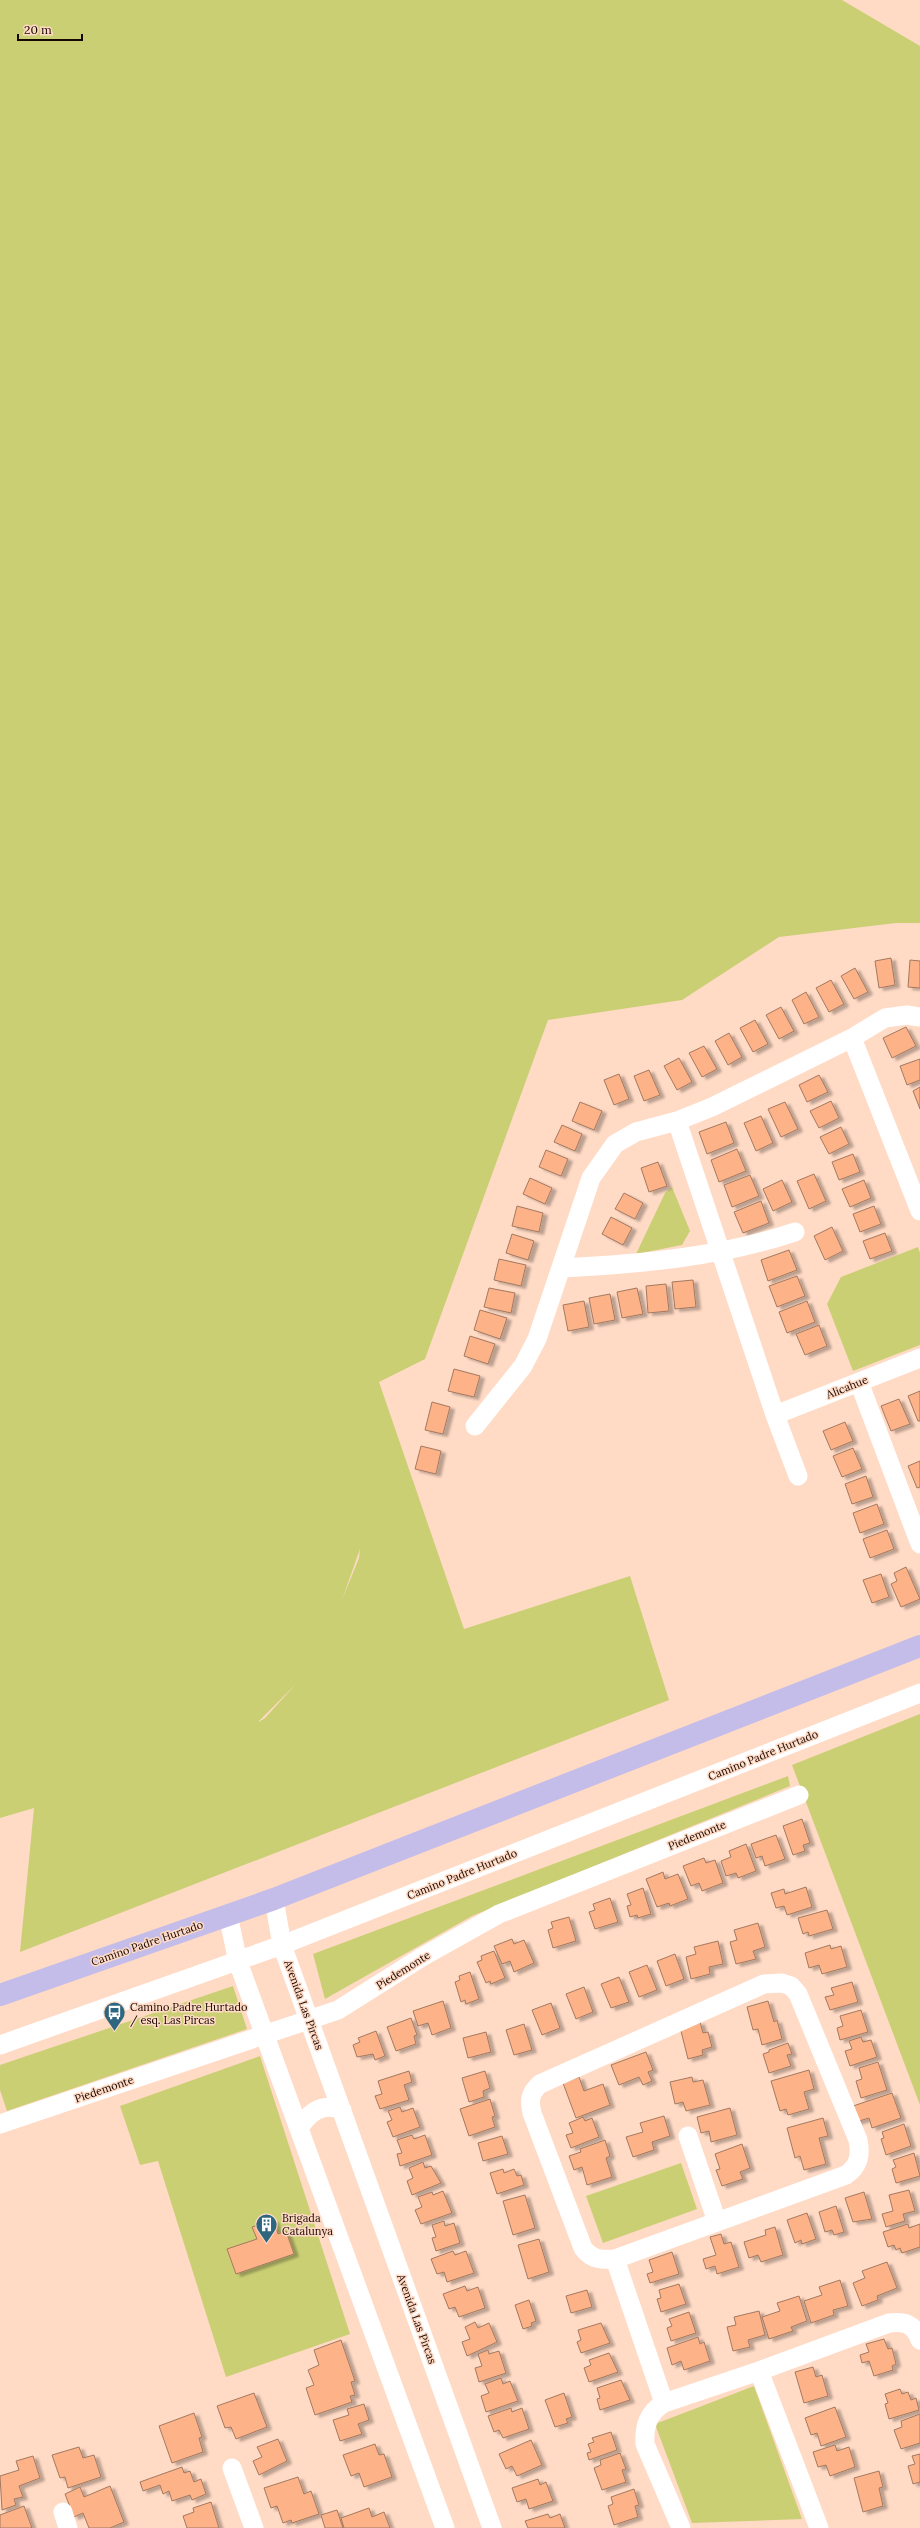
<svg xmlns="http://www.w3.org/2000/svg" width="920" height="2528" viewBox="0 0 920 2528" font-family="Lora,serif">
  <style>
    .green { fill: #cbcf74; fill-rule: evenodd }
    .building { fill: #fdb287; stroke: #a37961; filter: url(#shadow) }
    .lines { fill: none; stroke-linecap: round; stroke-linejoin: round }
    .street { stroke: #fff; stroke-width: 19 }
    .primary { stroke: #c4bdea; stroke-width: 22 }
    .labels { text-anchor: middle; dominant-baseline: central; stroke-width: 3; stroke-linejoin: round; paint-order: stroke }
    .street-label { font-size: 11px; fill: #160702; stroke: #ffdac5 }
    .poi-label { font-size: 11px; fill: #160702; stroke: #ffdac5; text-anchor: start }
  </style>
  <defs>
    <filter id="shadow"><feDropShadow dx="4.5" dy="2.5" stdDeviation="1" flood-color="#0004"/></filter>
  </defs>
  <rect width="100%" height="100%" fill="#ffdac5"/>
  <!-- green -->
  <path class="green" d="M0 0H842L920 46V923H896L779 937 682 1000 548 1020 425 1359 379 1382 464 1629 630 1576 669 1700 20 1952 34 1808 0 1818ZM360 1549 359 1558 342 1600ZM296 1684 265 1718 259 1722V1721Z
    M672 1187 690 1231 682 1245 636 1254 665 1193Z
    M918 1247 920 1253V1345L853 1371 827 1304 841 1277Z
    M920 1714V2105L792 1765Z
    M788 1776 790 1786 472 1916 325 1999 313 1954Z
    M233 1986 247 2029 7 2111 0 2090V2065Z
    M260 2056 350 2334 226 2377 158 2161 140 2165 120 2106Z
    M681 2163 697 2209 603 2243 586 2196Z
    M754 2386 802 2519 692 2523 655 2424Z"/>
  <!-- building -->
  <path class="building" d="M891 958 895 985 879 988 875 961Z
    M910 960 920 961V988L908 987Z
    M855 968 868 992 854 999 841 976Z
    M831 980 844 1004 829 1012 816 988Z
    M806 992 819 1017 804 1024 792 1000Z
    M781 1007 794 1031 779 1039 766 1015Z
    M755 1020 768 1044 753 1052 740 1028Z
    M906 1027 916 1046 892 1058 883 1038Z
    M729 1033 742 1057 728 1065 715 1041Z
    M704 1046 717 1069 702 1077 689 1053Z
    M679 1058 692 1082 677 1090 664 1066Z
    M920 1059V1080L907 1085 900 1066Z
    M649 1070 660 1095 644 1101 634 1076Z
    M619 1074 629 1099 614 1105 604 1080Z
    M819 1075 828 1092 807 1102 799 1085Z
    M920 1087V1109L913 1091Z
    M831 1101 839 1118 819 1128 810 1111Z
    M580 1102 602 1111 594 1130 572 1121Z
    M785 1102 798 1129 781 1137 768 1109Z
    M761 1116 773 1143 756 1151 744 1123Z
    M726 1122 734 1143 707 1154 699 1132Z
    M562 1125 582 1134 575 1151 554 1142Z
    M841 1127 849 1144 829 1154 820 1137Z
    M737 1149 746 1171 719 1182 711 1160Z
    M546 1150 568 1159 561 1176 539 1167Z
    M853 1154 860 1172 839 1180 832 1162Z
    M658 1162 667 1186 649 1192 641 1168Z
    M814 1174 826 1201 809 1209 797 1181Z
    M750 1175 759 1196 732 1207 724 1185Z
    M530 1178 552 1188 545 1204 523 1194Z
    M782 1180 792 1202 773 1211 763 1189Z
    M864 1180 871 1198 850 1207 842 1189Z
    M624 1193 643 1203 635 1219 615 1209Z
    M761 1201 769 1223 743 1233 734 1212Z
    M517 1206 543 1213 539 1232 512 1226Z
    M874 1206 881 1224 860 1232 853 1214Z
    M611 1217 632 1228 623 1245 602 1234Z
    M832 1227 843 1251 825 1260 814 1236Z
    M885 1233 892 1251 870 1259 863 1241Z
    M512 1234 534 1241 528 1260 506 1253Z
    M789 1250 797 1270 768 1281 761 1260Z
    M499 1259 526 1265 521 1286 494 1280Z
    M797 1276 805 1296 777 1307 769 1286Z
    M693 1280 696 1307 675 1309 672 1282Z
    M666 1284 669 1311 648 1313 646 1286Z
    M489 1288 515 1293 511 1313 484 1307Z
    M637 1288 643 1314 622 1318 617 1292Z
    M610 1294 615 1320 594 1324 589 1298Z
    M584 1301 589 1327 568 1331 563 1305Z
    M807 1301 815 1322 787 1333 779 1312Z
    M480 1310 507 1318 500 1339 474 1330Z
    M819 1325 827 1346 805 1355 796 1334Z
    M470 1336 495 1344 488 1364 464 1356Z
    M454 1369 480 1376 474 1397 448 1391Z
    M920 1391V1421H918L908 1396Z
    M899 1399 910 1424 891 1431 881 1406Z
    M432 1402 450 1407 443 1434 425 1430Z
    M845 1422 853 1441 831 1450 823 1431Z
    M421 1446 441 1451 436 1474 415 1469Z
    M853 1448 862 1469 842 1477 833 1456Z
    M920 1461V1487L917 1488 908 1466Z
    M866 1476 873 1497 852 1504 845 1484Z
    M877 1504 884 1524 860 1533 853 1513Z
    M887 1530 894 1549 870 1558 863 1539Z
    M906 1567 920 1599 901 1607 891 1584 897 1581 894 1573Z
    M881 1574 889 1597 872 1603 863 1580Z
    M802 1819 810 1843 803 1845 805 1851 793 1855 783 1826Z
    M776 1835 785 1859 765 1866 762 1856 756 1858 751 1844Z
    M746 1844 756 1871 738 1878 736 1873 726 1876 721 1861 731 1857 729 1851Z
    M704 1858 706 1863 715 1860 723 1883 702 1891 699 1883 691 1886 683 1866Z
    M663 1872 665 1879 678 1874 688 1899 670 1906 669 1903 657 1907 646 1879Z
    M806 1887 812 1907 787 1915 784 1906 776 1908 771 1893 784 1889 785 1894Z
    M643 1888 651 1914 638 1918 637 1915 630 1917 627 1906 631 1905 627 1894Z
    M610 1898 618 1922 595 1929 589 1912 595 1910 593 1904Z
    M827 1910 833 1929 809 1936 808 1932 803 1934 798 1918Z
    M569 1917 576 1941 553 1948 548 1930 553 1928 551 1922Z
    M758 1923 765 1947 753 1951 756 1959 736 1964 730 1942 737 1940 734 1930Z
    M512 1939 514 1944 524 1940 534 1963 514 1972 510 1961 502 1964 494 1946Z
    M718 1941 723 1964 709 1967 710 1974 691 1979 686 1957 696 1954 694 1947Z
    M830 1945 831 1949 841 1946 847 1967 822 1974 819 1965 809 1968 805 1953Z
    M494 1951 505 1978 491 1984 490 1981 486 1983 477 1962 482 1960 481 1956Z
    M675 1954 684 1979 666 1986 657 1961Z
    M647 1965 657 1990 639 1997 629 1972Z
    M470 1972 479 1999 466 2004 465 2000 461 2002 455 1982 460 1980 459 1976Z
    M619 1977 629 2002 611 2008 601 1984Z
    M852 1982 858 2002 830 2010 825 1997 834 1995 831 1988Z
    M584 1987 593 2012 576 2019 566 1994Z
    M443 2001 451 2028 432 2035 428 2023 418 2026 413 2011Z
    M768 2001 774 2022 777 2020 782 2039 762 2045 758 2029 753 2030 747 2007Z
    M551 2003 560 2028 542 2035 532 2010Z
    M861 2010 868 2032 840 2040 837 2028 843 2026 840 2016Z
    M411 2018 417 2035 414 2036 416 2044 396 2051 387 2027Z
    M700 2022 703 2033 708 2032 712 2047 702 2050 703 2055 688 2059 680 2027Z
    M524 2024 532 2050 514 2055 506 2030Z
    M376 2031 385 2056 375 2060 373 2054 357 2057 353 2045 360 2042 358 2038Z
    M486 2032 491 2052 468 2058 463 2038Z
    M861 2037 863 2042 871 2040 877 2057 850 2066 845 2051 852 2049 849 2041Z
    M788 2043 792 2054 787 2055 791 2066 769 2073 763 2054 769 2052V2050Z
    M646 2052 653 2070 648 2072 652 2081 643 2085 639 2077 619 2085 611 2065Z
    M878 2062 887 2090 861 2098 856 2081 862 2079 859 2068Z
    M809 2070 814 2089 804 2092 809 2109 788 2115 786 2109 780 2111 771 2081Z
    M409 2071 412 2082 404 2085 409 2100 380 2109 375 2096 382 2094 378 2081Z
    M485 2071 490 2088 483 2091 484 2097 469 2102 462 2078Z
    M579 2077 584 2091 603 2084 610 2105 576 2118 563 2083Z
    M692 2077 693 2082 703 2080 710 2105 686 2111 683 2102 675 2104 670 2082Z
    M892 2093 901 2118 872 2128 869 2118 856 2122 850 2107Z
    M490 2099 495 2116 492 2117 495 2127 469 2136 460 2109Z
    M400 2107 402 2112 413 2108 420 2127 393 2137 387 2122 392 2120 388 2111Z
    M730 2108 737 2135 711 2142 709 2131 701 2133 697 2117Z
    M664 2116 670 2136 652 2142 654 2150 633 2157 626 2137 643 2132 640 2123Z
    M583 2117 585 2121 592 2118 599 2137 571 2148 566 2135 573 2133 569 2123Z
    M823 2118 828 2136 819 2138 826 2164 804 2170 800 2156 795 2158 787 2128Z
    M904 2124 911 2146 886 2155 881 2139 884 2138 882 2132Z
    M412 2135 414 2139 425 2135 432 2155 400 2166 397 2154 402 2153 397 2140Z
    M502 2136 508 2154 483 2161 478 2143Z
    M605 2140 610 2156 606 2158 612 2177 587 2185 582 2167 574 2170 569 2156 581 2152 580 2149Z
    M742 2144 750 2168 740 2172 743 2179 722 2186 716 2170 720 2169 715 2154Z
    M914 2153 920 2176 896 2183 892 2169 896 2167 893 2160Z
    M423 2162 425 2168 431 2166 441 2183 412 2195 407 2181 413 2178 409 2168Z
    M503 2169 504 2173 514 2169 517 2176 521 2175 524 2185 497 2194 490 2173Z
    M909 2190 915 2211 903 2214 905 2221 886 2227 882 2214 893 2211 889 2195Z
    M443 2191 452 2213 421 2224 415 2210 422 2207 418 2197 432 2192 433 2195Z
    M864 2192 872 2219 853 2222 845 2198Z
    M525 2195 535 2228 513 2235 503 2201Z
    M836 2206 844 2232 834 2235 832 2230 825 2232 819 2212Z
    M807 2213 816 2239 802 2244 801 2240 795 2243 787 2220Z
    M274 2220 278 2234 286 2231 294 2254 236 2274 227 2249 257 2239 252 2227Z
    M444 2221 445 2226 454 2223 460 2243 436 2251 432 2238 436 2237 432 2225Z
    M908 2224 909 2228 920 2224V2247L902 2253 900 2248 896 2250 894 2245 888 2247 883 2232Z
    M775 2227 783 2255 761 2262 758 2255 749 2258 744 2242 766 2235 765 2230Z
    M721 2234 724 2244 731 2242 739 2267 717 2274 715 2266 706 2269 703 2259 716 2255 710 2237Z
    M539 2239 549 2272 528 2279 518 2245Z
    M453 2251 455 2255 466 2251 474 2273 447 2282 444 2272 437 2274 431 2259Z
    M672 2252 679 2274 650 2283 647 2274 653 2272 649 2260Z
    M887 2262 897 2288 877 2296 878 2300 862 2306 853 2283 865 2278 862 2271Z
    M840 2280 848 2306 833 2310 834 2315 811 2323 804 2301 822 2295 819 2287Z
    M679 2284 686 2304 661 2312 657 2299 661 2298 659 2290Z
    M465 2286 467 2291 478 2287 485 2308 459 2317 455 2307 449 2309 443 2294Z
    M587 2290 592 2307 571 2313 566 2296Z
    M799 2296 807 2321 791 2327 793 2331 769 2339 762 2317 780 2311 777 2303Z
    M529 2300 536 2321 531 2323 532 2326 523 2329 515 2305Z
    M759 2311 765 2335 748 2340 750 2347 733 2351 727 2327 736 2325 734 2317Z
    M689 2312 696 2333 671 2341 667 2328 672 2326 669 2319Z
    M475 2322 478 2328 489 2323 497 2342 467 2356 462 2342 470 2339 465 2327Z
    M601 2323 610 2343 581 2353 577 2342 581 2340 578 2330Z
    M698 2337 700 2344 704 2342 710 2361 684 2370 681 2361 672 2365 667 2348Z
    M884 2339 888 2349 892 2348 896 2364 892 2366 893 2370 874 2376 869 2361 862 2363 860 2355 869 2352 866 2344Z
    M341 2340 355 2381 351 2382 355 2395 350 2396 352 2402 315 2415 306 2388 314 2385 308 2370 319 2365 314 2350Z
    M488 2350 489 2354 499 2351 506 2373 479 2382 475 2368 482 2366 478 2354Z
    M609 2353 618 2372 589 2382 584 2368 591 2365 589 2360Z
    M813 2367 816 2377 822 2375 828 2396 804 2403 795 2372Z
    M501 2378 503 2384 510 2381 518 2401 486 2412 481 2396 489 2393 485 2384Z
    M621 2380 630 2400 600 2410 597 2399 600 2398 597 2388Z
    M900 2389 902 2394 908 2392 911 2400 916 2398 919 2410 889 2419 885 2404 888 2403 885 2394Z
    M254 2393 267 2427 236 2439 231 2427 225 2428 217 2406Z
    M564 2393 572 2417 566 2419 568 2423 555 2427 545 2400Z
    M364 2404 369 2420 358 2424 362 2434 340 2441 333 2420 349 2415 347 2409Z
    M835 2407 846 2437 821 2446 817 2433 811 2435 805 2418Z
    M511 2408 512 2412 522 2408 529 2429 503 2438 499 2430 494 2432 488 2416Z
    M194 2413 202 2437 199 2438 203 2452 172 2463 159 2426Z
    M920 2414V2443L901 2449 894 2430 902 2427 901 2421Z
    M611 2432 617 2450 589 2460 587 2453 591 2452 588 2444 594 2442 592 2438Z
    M278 2439 287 2461 259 2475 253 2461 262 2457 257 2447Z
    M531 2440 542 2465 517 2476 512 2466 506 2469 499 2454Z
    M375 2444 379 2455 384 2454 392 2477 364 2487 359 2473 351 2476 343 2455Z
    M835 2445 837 2451 849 2447 855 2467 830 2476 826 2465 818 2467 813 2452Z
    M79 2447 83 2458 94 2455 101 2477 68 2488 65 2477 60 2478 52 2455Z
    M620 2453 626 2469 622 2470 626 2482 602 2490 594 2468 601 2465 600 2460Z
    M920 2454V2482L913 2484 908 2466 915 2464 912 2456Z
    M33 2456 40 2478 19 2486 23 2497 14 2499 16 2505 2 2510 0 2476 19 2470 16 2461Z
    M182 2467 184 2473 190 2471 194 2482 201 2479 206 2494 192 2500 190 2495 172 2501 169 2491 163 2494 160 2485 143 2491 140 2482Z
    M879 2471 883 2487 879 2488 883 2506 863 2512 854 2478Z
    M298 2477 304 2494 311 2491 319 2514 292 2523 291 2520 283 2523 277 2506 271 2508 264 2488Z
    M538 2479 540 2485 546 2482 553 2501 529 2509 526 2499 517 2502 512 2488Z
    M110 2486 124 2522 110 2528H89L83 2513 74 2517 65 2494 80 2487 84 2497Z
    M634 2489 639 2505 635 2506 638 2517 614 2525 608 2506 613 2504 611 2497Z
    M211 2502 219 2528H187L183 2516 194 2512 193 2508Z
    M24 2506 32 2528H0V2515Z
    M369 2508 372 2517 384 2512 390 2528H344L341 2518Z
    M337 2510 343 2528H325L321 2515Z
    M548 2514 550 2518 560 2514 565 2528H528L525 2521Z"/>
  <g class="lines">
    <!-- street -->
    <path class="street" d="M852 1038 920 1211
      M677 1121 775 1415 798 1476
      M561 1268C641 1264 720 1257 795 1232
      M859 1382 920 1544
      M775 1415 920 1358
      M475 1426 523 1366 537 1339 591 1178 615 1144 636 1132 677 1121 712 1107 852 1038 885 1018 907 1015 920 1017
      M274 1899 282 1945 492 2528
      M228 1915 238 1962 445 2528
      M782 1983 791 1986 798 1994 858 2140C861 2155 859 2166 846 2175L615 2259C602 2260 592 2260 583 2248L532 2113C529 2100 530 2093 540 2084L764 1984Z
      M0 2045 282 1945 920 1693
      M0 2124 338 2010 422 1957 499 1914 799 1795
      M299 2128C310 2112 322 2102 342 2110
      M688 2136 717 2222
      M615 2259 664 2403
      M759 2371 819 2528
      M232 2468 254 2528
      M63 2512 68 2528
      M681 2528 645 2444C644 2426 648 2413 664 2403L759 2371 889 2323C905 2321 914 2324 920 2340"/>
    <!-- primary -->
    <path class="primary" d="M0 1995 274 1899 920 1646"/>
  </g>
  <!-- icons -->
  <defs>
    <symbol id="bus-pin" viewBox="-11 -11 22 30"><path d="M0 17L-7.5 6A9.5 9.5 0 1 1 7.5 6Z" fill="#2e6680" stroke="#ffdac5"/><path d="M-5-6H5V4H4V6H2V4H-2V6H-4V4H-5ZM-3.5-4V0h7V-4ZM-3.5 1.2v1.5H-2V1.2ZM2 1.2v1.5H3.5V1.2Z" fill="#fff"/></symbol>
    <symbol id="building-pin" viewBox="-11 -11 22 30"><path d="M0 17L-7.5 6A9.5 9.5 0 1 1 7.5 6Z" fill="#2e6680" stroke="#ffdac5"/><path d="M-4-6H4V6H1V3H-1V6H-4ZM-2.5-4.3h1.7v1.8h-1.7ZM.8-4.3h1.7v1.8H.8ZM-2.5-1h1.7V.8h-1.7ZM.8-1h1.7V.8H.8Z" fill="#fff"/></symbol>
  </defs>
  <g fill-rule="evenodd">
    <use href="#bus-pin" x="102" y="2000" width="25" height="34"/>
    <use href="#building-pin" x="254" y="2212" width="25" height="34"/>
  </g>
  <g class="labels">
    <!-- street labels -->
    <g class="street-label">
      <text transform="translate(847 1387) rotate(-22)">Alicahue</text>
      <text transform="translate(763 1755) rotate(-22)">Camino Padre Hurtado</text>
      <text transform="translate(697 1835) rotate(-22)">Piedemonte</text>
      <text transform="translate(462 1874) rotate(-22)">Camino Padre Hurtado</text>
      <text transform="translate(147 1943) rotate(-19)">Camino Padre Hurtado</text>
      <text transform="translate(403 1970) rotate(-32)">Piedemonte</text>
      <text transform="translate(304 2005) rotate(70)">Avenida Las Pircas</text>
      <text transform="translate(104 2089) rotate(-19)">Piedemonte</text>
      <text transform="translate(417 2319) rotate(70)">Avenida Las Pircas</text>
    </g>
    <!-- poi labels -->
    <g class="poi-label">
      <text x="130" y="2007">Camino Padre Hurtado<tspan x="130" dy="13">/ esq. Las Pircas</tspan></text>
      <text x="282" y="2218">Brigada<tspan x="282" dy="13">Catalunya</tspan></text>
    </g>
  </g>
  <!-- scale -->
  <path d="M18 34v6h64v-6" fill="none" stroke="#160702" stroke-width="2"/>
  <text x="24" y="34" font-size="12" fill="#160702" stroke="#ffdac5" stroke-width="3" paint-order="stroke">20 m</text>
</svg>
